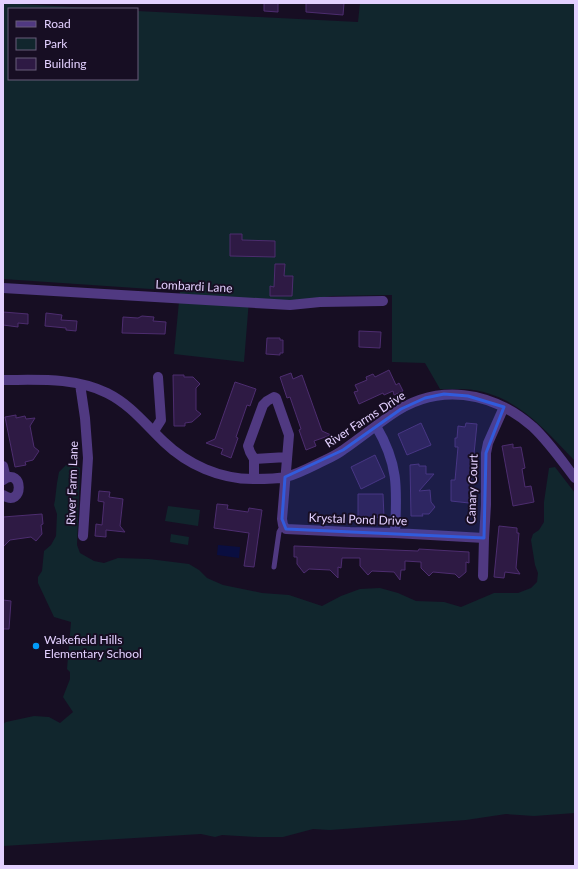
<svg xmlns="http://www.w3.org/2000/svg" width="578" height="869" viewBox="0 0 578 869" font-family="Lato,sans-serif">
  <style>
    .green { fill: #11262d }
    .water { fill: #0a0e40 }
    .building { fill: #2e1a44; stroke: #4d2d6f }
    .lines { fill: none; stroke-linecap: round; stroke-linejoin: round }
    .lane { stroke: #503981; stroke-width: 5 }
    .street { stroke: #503981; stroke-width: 10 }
    .marked { fill: #315bdc; fill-opacity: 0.2; stroke: #315bdc; stroke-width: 3; stroke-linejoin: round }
    .poi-dot { fill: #029bf8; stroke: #170e23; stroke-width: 1.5 }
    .labels { text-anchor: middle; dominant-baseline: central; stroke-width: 4; stroke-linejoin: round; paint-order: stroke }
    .street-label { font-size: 12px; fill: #e3d0ff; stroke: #170e23 }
    .poi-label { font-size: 12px; fill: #e3d0ff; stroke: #170e23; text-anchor: start }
  </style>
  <rect width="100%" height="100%" fill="#170e23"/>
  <!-- green -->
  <path class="green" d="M3 3 107 9H9V79H137V11L358 22 360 3H575V461C543 428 514 392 464 389 456 389 448 389 440 389L425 363 392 362V295L332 296 290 302 249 300 244 362 174 354 180 291 3 279Z
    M66 465H74L80 468 77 545 80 553 94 561 104 563 118 558 149 559 189 564 199 570 207 578 223 585 262 593 289 595 322 606 341 596 360 589 380 588 398 593 416 601 444 602 461 607 494 593H518L531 588 537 582 538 573 535 565 531 540 533 534 539 530 544 522V502L549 468 555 467 575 493V813L534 816 506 814 466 820 330 830 313 829 283 837H258L222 835 215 837 201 834 3 846V724L6 722 34 716 49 717 60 723 73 712 63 697 70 679V672L67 669 71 622 54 617 38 583V577L42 571 44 551 51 545 56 536 57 514 54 505 55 500 57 483 59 472Z
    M168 506 200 510 198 526 165 521Z
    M171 534 189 537 188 545 170 542Z"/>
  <!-- water -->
  <path class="water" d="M218 545 240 547 239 558 217 555Z"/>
  <!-- building -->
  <path class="building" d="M264 3H278V12L264 11Z
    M306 3H344L343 15 306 12Z
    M230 234H242V240L275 241V257L230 256Z
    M275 264H285L284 276H293L292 296H270V286L274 287Z
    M3 312 28 314V324L18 323V327L3 325Z
    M46 313 62 315 61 320 77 321 76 331 66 330V328L45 326Z
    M142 316 154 317 153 321 166 322 165 334 122 333 123 317 138 318Z
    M359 331 381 332 380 348 359 347Z
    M267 338H280V340H283V353H280V355L266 354Z
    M389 370 396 385 399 383 403 391 394 395 393 391 384 395 383 393 359 404 354 392 358 391 355 385 367 380 366 377 373 374 375 377Z
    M291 373 293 379 302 375 322 431 331 435 314 441 316 446 306 450 299 430 301 429 290 397 287 398 280 377Z
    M173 375H184V377H193L200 384 196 388V410L201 414 192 422 185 423V426H174Z
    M235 382 256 389 250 406 247 405 236 437 238 438 231 458 221 454 223 449 206 443 215 439Z
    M16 415V418L25 416 26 419 35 418 30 426 34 447 39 451 33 460 25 462 26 465 15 467 5 417Z
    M421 423 431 445 407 455 398 434Z
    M466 423 477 424 469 503 451 501V480H455L458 447H455V438H457L458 426 465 427Z
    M513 444V448L521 447 525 468 522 469 525 487 531 486 534 502 513 506 502 446Z
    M375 455 385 477 361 489 351 467Z
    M419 464V466H426V474H434L419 491 430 490 431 502 435 507 429 514H422L423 516H411L410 465Z
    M99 491 110 492 109 497 123 499 120 526 125 532 106 530V537L95 536 96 524 102 525 104 502 98 501Z
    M358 494H383L384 517 358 518Z
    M217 504 228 505 227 509 248 512 249 508 262 510 254 567 244 566 249 533 214 528Z
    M42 514 43 524 41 525 42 534 36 541 31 537 10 540 3 547V517Z
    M499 526 517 528V533H519L516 568 520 574 505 572 504 578 494 577Z
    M294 546 418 551 419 549 469 552V563L466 562V572L459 578 455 574 433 572 429 576 421 568V562L405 561V570H401L400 580 394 572 372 571 368 575 360 566V558H342L341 568 338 567V578L330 570 309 569 304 573 297 564V557H294Z
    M3 600 11 601 9 629H3Z"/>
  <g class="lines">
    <!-- lane -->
    <path class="lane" d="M274 567 279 532 283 525"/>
    <!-- street -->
    <path class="street" d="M3 288 290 305 320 302 383 301
      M3 380C37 380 75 377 107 393 131 405 145 424 164 442 188 465 220 479 253 479 264 479 276 479 286 477 297 474 307 469 317 464 325 460 335 456 343 450 359 439 375 426 391 415 437 382 492 391 533 427 549 442 562 461 575 478
      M80 384 85 418 88 458 83 536
      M376 426C399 465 397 489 395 533
      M154 431 161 420 158 377
      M254 459 287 457
      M3 466 6 478
      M254 479V459L250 452 248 446 263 405 267 401 274 397 276 398 289 435 282 519 283 525 286 529 350 532 395 533 484 538
      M3 480C24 466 24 509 3 495
      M483 576 484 538 486 505V453L488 443 504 407"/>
  </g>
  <!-- marked area -->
  <path class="marked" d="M444 394 468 396 504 407 486 453 484 538 286 529 282 519 285 477 343 450 401 409 425 398Z"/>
  <!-- markers -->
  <circle class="poi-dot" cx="36" cy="646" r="4"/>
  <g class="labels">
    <!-- street labels -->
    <g class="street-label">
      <text transform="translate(194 286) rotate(3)">Lombardi Lane</text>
      <text transform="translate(365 419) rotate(-33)">River Farms Drive</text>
      <text transform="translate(72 483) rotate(-88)">River Farm Lane</text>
      <text transform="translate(472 489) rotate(-88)">Canary Court</text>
      <text transform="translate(358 519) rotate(2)">Krystal Pond Drive</text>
    </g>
    <!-- poi labels -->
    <g class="poi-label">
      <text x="44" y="639">Wakefield Hills<tspan x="44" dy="14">Elementary School</tspan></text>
    </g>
  </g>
  <!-- border -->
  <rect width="578" height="869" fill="none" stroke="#e3d0ff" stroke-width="8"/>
  <!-- legend -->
  <rect x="8" y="8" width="130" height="72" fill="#170e23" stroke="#695c7b"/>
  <rect x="16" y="21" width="20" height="6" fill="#503981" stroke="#695c7b"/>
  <text x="44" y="28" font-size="12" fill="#e3d0ff">Road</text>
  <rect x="16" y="38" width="20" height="12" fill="#11262d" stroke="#695c7b"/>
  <text x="44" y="48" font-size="12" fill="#e3d0ff">Park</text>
  <rect x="16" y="58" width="20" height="12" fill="#2e1a44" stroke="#695c7b"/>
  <text x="44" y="68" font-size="12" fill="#e3d0ff">Building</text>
</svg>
